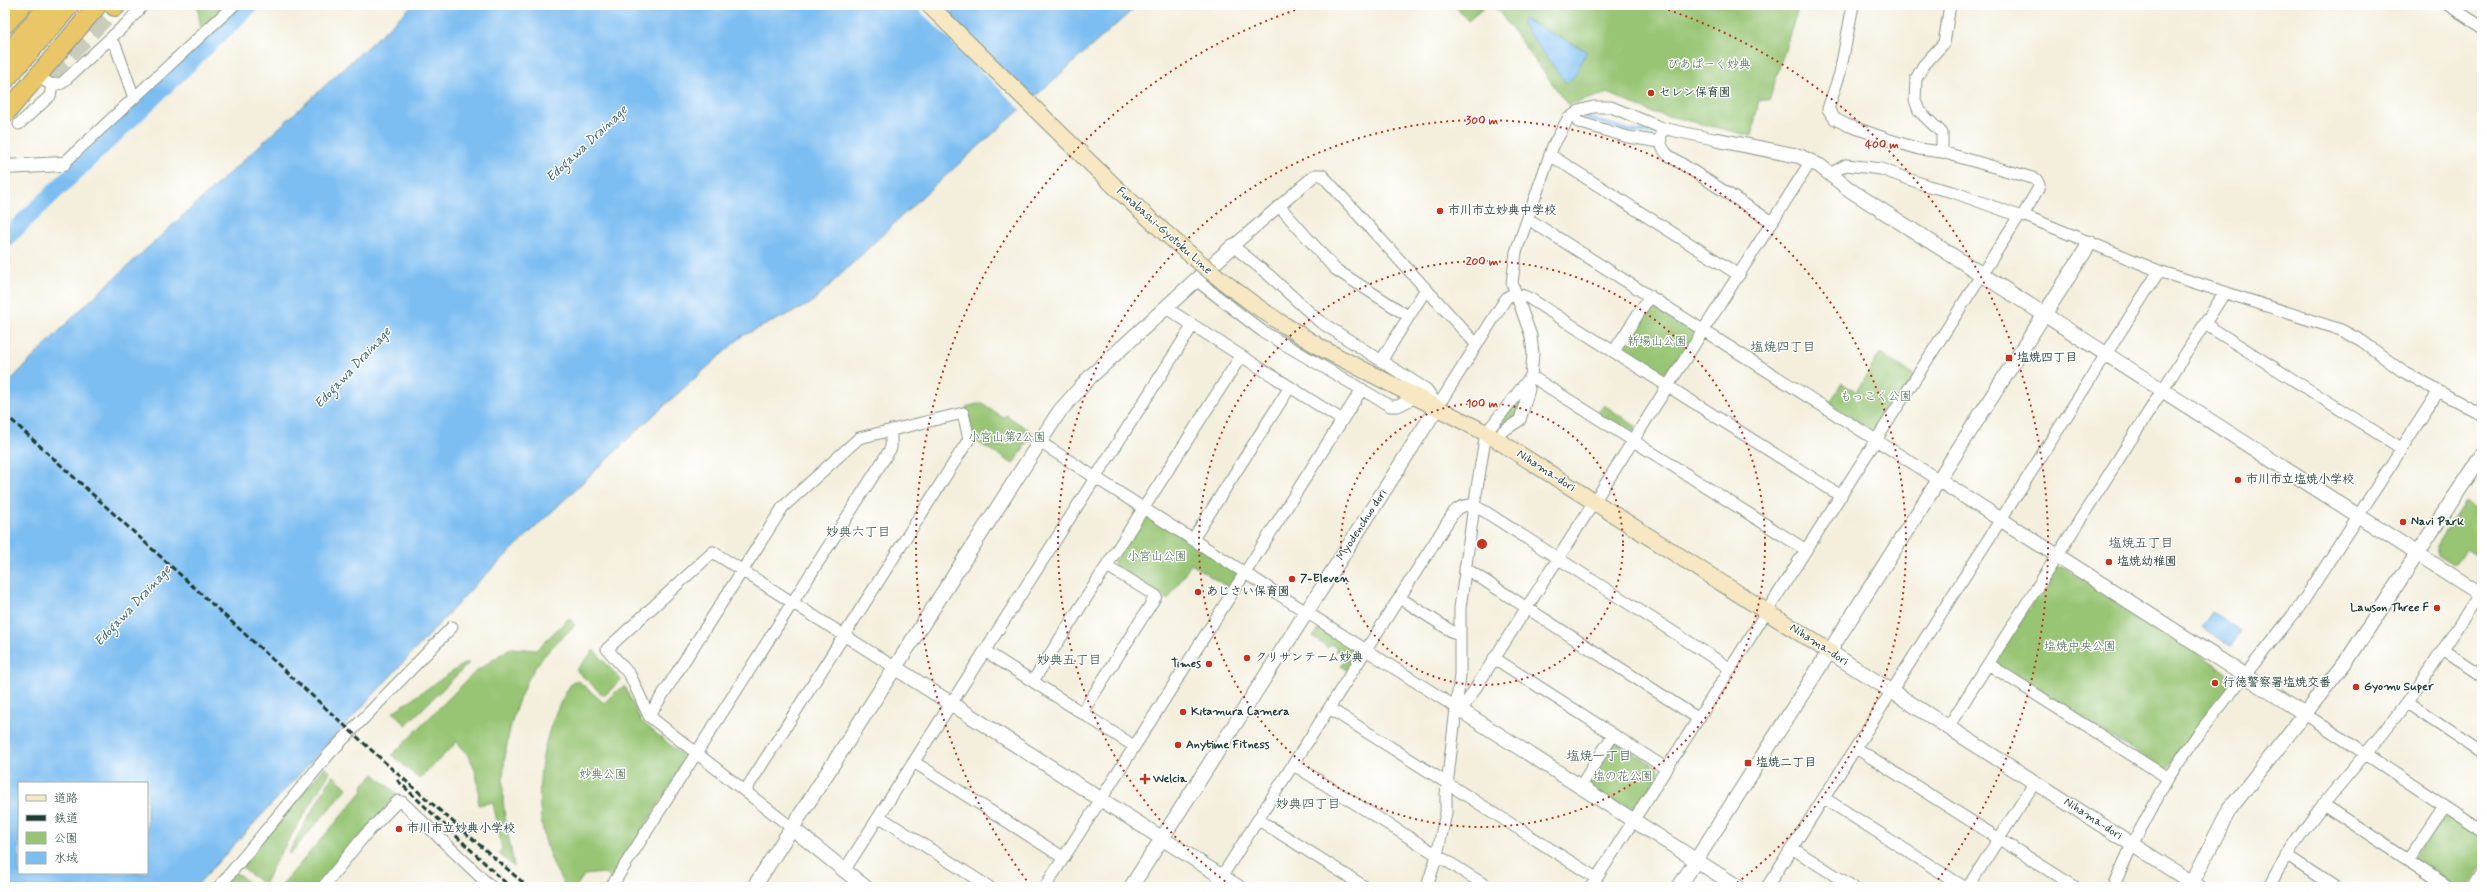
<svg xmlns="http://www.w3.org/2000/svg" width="2487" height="892" viewBox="0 0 2487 892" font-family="Mynerve,'Klee One',sans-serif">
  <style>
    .green { fill: #97c573; stroke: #5b8154 }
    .water { fill: #7dbef2; stroke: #4e7e93; fill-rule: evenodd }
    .pier { fill: #f4efdd }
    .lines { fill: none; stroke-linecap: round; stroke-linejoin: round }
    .stream { stroke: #7dbef2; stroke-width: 3 }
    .river { stroke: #7dbef2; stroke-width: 17 }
    .motorway-tunnel { stroke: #c9cbbb; stroke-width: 20; stroke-dasharray: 20 10; stroke-linecap: butt }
    .minor-casing { stroke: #8a9688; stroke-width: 13 }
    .tertiary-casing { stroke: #8a9688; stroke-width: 16 }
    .secondary-casing { stroke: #8a9688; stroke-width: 18 }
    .trunk-casing { stroke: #8a9688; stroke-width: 20 }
    .motorway-casing { stroke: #8a9688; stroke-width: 22 }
    .minor { stroke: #fff; stroke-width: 11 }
    .tertiary { stroke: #fff; stroke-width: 14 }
    .secondary { stroke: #f7e8c3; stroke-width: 16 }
    .trunk { stroke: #eac669; stroke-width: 18 }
    .motorway { stroke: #eac669; stroke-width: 20 }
    .rail { stroke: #1f3d34; stroke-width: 3; stroke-dasharray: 6 3; stroke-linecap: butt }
    .secondary-bridge-casing { stroke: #8a9688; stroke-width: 18; stroke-linecap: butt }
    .secondary-bridge { stroke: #f7e8c3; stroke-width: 16 }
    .ring { fill: none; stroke: #c8321e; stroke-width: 2; stroke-dasharray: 2 4 }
    .poi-dot { fill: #c8321e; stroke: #fff; stroke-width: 1.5 }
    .labels { text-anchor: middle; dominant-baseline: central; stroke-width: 3; stroke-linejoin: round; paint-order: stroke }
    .park-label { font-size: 12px; fill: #436647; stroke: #fff }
    .poi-label { font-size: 12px; font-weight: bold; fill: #1f3d34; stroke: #fff; text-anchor: start }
    .street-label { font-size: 12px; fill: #1f3d34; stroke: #fff }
    .water-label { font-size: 13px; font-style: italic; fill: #3b646d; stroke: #fff }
    .neighbourhood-label { font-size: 13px; fill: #1f3d34; stroke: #fff }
    .centre { fill: #c8321e; stroke: #fff; stroke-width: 2 }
    .ring-label { font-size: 12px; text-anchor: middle; font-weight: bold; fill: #c8321e; stroke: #fff; stroke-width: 3; stroke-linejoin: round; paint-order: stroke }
  </style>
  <rect width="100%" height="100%" fill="#fff"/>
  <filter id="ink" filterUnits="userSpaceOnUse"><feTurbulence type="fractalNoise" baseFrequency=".025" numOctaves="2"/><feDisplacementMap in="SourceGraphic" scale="8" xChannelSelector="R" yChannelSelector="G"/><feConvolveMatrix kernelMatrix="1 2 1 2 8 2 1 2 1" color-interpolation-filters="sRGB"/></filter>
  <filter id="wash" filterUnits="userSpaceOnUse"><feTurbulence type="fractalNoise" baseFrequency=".012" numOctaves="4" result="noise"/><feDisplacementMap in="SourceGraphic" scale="16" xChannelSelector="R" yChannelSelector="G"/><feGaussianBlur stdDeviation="0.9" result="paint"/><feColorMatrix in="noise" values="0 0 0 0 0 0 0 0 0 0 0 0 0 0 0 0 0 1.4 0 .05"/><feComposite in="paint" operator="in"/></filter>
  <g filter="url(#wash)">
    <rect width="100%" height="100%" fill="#f4efdd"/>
    <!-- green -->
    <path class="green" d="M197 5H227L201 29Z
      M1454 5H1487L1468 21Z
      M1494 5H1799L1769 101 1759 99 1752 136 1651 112 1608 93 1568 105Z
      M1652 304 1694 331 1695 337 1669 378 1664 380 1620 352 1619 347 1647 305Z
      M1880 353 1914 375 1879 431 1874 432 1829 404 1842 383 1856 392Z
      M1527 389 1519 418 1501 429 1499 427 1498 424Z
      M981 403 1003 418 1006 415 1033 433 1013 464 974 440 966 407Z
      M1604 405 1637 427 1633 434 1597 414Z
      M2465 502 2482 513V558L2466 548 2455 565 2438 554 2436 547Z
      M1148 515 1235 571 1237 576 1229 588 1191 564 1168 600 1115 566 1114 562 1143 516Z
      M2062 566 2233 677 2234 681 2168 769 2163 770 1996 664V660L2055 567Z
      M569 618 575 625C565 635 553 645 543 657 512 694 499 762 504 810 506 829 511 848 514 867L498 853 502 849 493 802 478 805C480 779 475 760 457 742L419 779 392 755 474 673 510 648 536 650Z
      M1321 627 1357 652 1346 670 1341 666 1347 657 1338 651 1335 652 1337 648 1331 644 1328 648 1313 637Z
      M594 650 621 680 604 696 576 670Z
      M465 663H469L406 725 393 712Z
      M573 681H578L604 703 619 689 625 687 641 721 687 759 612 879 604 873 584 875 576 887H566C526 829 534 738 573 681Z
      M1615 741 1658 768 1659 773 1635 812 1629 813 1586 786Z
      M325 767 330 772 274 864 264 885 240 866Z
      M374 774 397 794 318 887H280L362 792 364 784Z
      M333 775 347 788 290 854 288 853Z
      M2447 813 2482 836V866L2468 887H2454L2415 861 2414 856 2442 814Z
      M235 872 255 887H223Z"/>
    <!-- water -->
    <path class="water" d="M413 5H1138L925 194 810 304 742 336 646 422 476 584 195 887H5V386L80 310ZM19 783H147V873H19Z
      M1523 19 1587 51 1574 77 1566 83 1521 23Z
      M2212 612 2241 631 2231 646 2202 627Z"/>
    <!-- pier -->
    <path class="pier" d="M914 5H937L1034 100 1022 111Z"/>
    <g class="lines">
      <!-- stream -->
      <path class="stream" d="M1577 115 1631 131 1659 134"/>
      <!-- river -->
      <path class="river" d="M5 239 250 5"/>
    </g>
  </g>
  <g filter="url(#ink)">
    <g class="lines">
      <!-- motorway-tunnel -->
      <path class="motorway-tunnel" d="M48 74 115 6"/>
      <defs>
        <path id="minor" d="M1853 5 1840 73 1828 109 1835 119 1847 125 1890 140 1919 149 1942 152 2036 179 2039 185 2038 189 2023 215
          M2448 5 2482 27
          M110 40 116 47 134 98
          M36 76 52 85 62 83 128 22 143 5
          M1578 122 1628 137 1660 142
          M19 124 50 96 52 85
          M1662 128C1660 140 1659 146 1668 155L1772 222
          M1942 152V133L1919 111 1915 100 1916 79 1923 66 1944 43 1950 5
          M1550 155 1739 275
          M63 164 234 5
          M1830 174 1846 165 1881 169 1928 186 1953 192 2019 216 2023 215 2159 271 2341 330 2362 341 2402 371 2482 415
          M1280 207 1335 269 1408 316
          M1528 219 1939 480
          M1196 280 1262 331 1390 406H1398L1418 396
          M1166 308 1342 420
          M2205 324 2401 448
          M1477 345 1322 175H1315L1233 246 1270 276 1319 321 1427 390 1438 406C1460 371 1483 335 1505 300 1512 291 1520 294 1529 298L1841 496
          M1614 351 1650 296
          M1381 361 1426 289
          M1531 376 1806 550
          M1503 431 1520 420 1529 389 1527 383
          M1038 441 1457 708
          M1193 539 1290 387
          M1465 568 1699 719
          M1400 598 1459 636
          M2443 650 2482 676
          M985 651 1134 746
          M1494 658 1667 769
          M1988 664 2168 778
          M1033 681 1241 356
          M2407 703 2482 753
          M1329 708 1596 878
          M1461 711 1811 161
          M1082 713 1156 596 1107 566
          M2305 714 2482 831
          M649 716 783 507 859 438 963 413 969 439 745 791
          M1948 727 2225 292
          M1856 748 2075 887
          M914 762 1064 858
          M1294 765 1488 887
          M1580 787 1613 735
          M1824 798 1964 887
          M2323 804 2449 887
          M880 817 989 887
          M1259 820 1365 887
          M792 828 649 716 630 675 607 649 713 552 894 667
          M1792 848 1853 887
          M2286 855 2334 887
          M2408 860 2444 806
          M844 871 1193 325
          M219 887 329 754 452 627
          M323 887 364 836 398 801 402 802 491 887
          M611 887 891 448V430
          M1045 887 1362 389
          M1215 887 1454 512C1464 502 1473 505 1484 511L1731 669
          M1427 887 1437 855 1446 813V794L1460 675V608L1474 506 1486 433 1531 376 1533 354 1531 336 1512 283 1516 252 1553 146 1568 119 1579 111 1593 107H1611L1662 128 1718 140
          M1591 887 2019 216
          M1767 887 2159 271
          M1968 887 2035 782
          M2113 887 2132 845 2168 778 2198 734 2300 606 2438 392
          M2269 887C2304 817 2361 764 2407 702 2433 667 2456 629 2480 593
          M2472 887 2482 871"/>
        <path id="tertiary" d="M1718 140 1799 156 1820 166 1850 190 2482 595
          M5 167 63 164
          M1939 480 2305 714
          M1830 652 2199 887
          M894 667 1238 887
          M1457 708 1738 887
          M792 828 865 887
          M754 887 1059 412 1090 377 1233 246
          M1131 887 1438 406
          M1679 887 2090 243
          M2190 887 2229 810 2350 656 2482 455"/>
        <path id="secondary" d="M929 5 1082 155
          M1281 323 1323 349 1486 433 1830 652"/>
        <path id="trunk" d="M5 25 22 5
          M5 114 98 5"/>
        <path id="motorway" d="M115 6 116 5
          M5 58 50 5
          M5 79 69 5"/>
      </defs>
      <!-- minor casing -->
      <use href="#minor" class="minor-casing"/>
      <!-- tertiary casing -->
      <use href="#tertiary" class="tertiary-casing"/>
      <!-- secondary casing -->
      <use href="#secondary" class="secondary-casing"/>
      <!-- trunk casing -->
      <use href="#trunk" class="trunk-casing"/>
      <!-- motorway casing -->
      <use href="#motorway" class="motorway-casing"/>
      <!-- minor -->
      <use href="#minor" class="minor"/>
      <!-- tertiary -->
      <use href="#tertiary" class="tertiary"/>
      <!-- secondary -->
      <use href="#secondary" class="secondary"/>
      <!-- trunk -->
      <use href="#trunk" class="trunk"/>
      <!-- motorway -->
      <use href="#motorway" class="motorway"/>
      <!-- rail -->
      <path class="rail" d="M5 414 391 768 528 887
        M397 780 510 887"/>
      <defs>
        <path id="secondary-bridge" d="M1082 155C1146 217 1207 274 1281 323"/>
      </defs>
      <!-- secondary-bridge casing -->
      <use href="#secondary-bridge" class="secondary-bridge-casing"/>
      <!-- secondary-bridge -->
      <use href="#secondary-bridge" class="secondary-bridge"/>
    </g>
  </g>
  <!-- distance rings -->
  <g class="ring">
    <circle cx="1482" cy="544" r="141"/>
    <circle cx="1482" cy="544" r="283"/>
    <path d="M1230 885A424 424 0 1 1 1734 885"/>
    <path d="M1030 885A566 566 0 0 1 1307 6M1657 6A566 566 0 0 1 1934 885"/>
  </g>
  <!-- markers -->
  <g class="poi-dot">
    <circle cx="1651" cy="93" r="4"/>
    <circle cx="1440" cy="211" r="4"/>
    <rect x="2005" y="354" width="8" height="8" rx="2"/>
    <circle cx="2238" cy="480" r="4"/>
    <circle cx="2403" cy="522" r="4"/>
    <circle cx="2109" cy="562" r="4"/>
    <circle cx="1292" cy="579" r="4"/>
    <circle cx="1198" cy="592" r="4"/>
    <circle cx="2437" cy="608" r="4"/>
    <circle cx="1247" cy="658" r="4"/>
    <circle cx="1209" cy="664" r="4"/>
    <circle cx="2215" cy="683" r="4"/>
    <circle cx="2356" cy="687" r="4"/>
    <circle cx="1183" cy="712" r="4"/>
    <circle cx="1178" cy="745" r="4"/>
    <rect x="1744" y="759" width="8" height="8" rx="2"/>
    <path d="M1143 773h4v4h4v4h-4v4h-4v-4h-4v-4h4z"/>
    <circle cx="399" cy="829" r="4"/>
  </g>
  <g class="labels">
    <!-- park labels -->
    <g class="park-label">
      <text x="1709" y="65">ぴあぱーく妙典</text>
      <text x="1657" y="342">新場山公園</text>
      <text x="1876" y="397">もっこく公園</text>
      <text x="1007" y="438">小宮山第2公園</text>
      <text x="1157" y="557">小宮山公園</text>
      <text x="2080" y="647">塩焼中央公園</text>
      <text x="603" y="775">妙典公園</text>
      <text x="1623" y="777">塩の花公園</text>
    </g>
    <!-- poi labels -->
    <g class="poi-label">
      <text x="1659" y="93">セレン保育園</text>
      <text x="1448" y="211">市川市立妙典中学校</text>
      <text x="2017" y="358">塩焼四丁目</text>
      <text x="2246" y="480">市川市立塩焼小学校</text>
      <text x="2411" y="522">Navi Park</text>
      <text x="2117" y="562">塩焼幼稚園</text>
      <text x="1300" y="579">7-Eleven</text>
      <text x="1206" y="592">あじさい保育園</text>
      <text x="2429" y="608" text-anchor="end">Lawson Three F</text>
      <text x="1255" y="658">クリサンテーム妙典</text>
      <text x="1201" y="664" text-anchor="end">Times</text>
      <text x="2223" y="683">行徳警察署塩焼交番</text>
      <text x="2364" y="687">Gyomu Super</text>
      <text x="1191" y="712">Kitamura Camera</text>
      <text x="1186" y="745">Anytime Fitness</text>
      <text x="1756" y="763">塩焼二丁目</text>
      <text x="1153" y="779">Welcia</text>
      <text x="407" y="829">市川市立妙典小学校</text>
    </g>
    <!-- street labels -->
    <g class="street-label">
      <text transform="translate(1164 231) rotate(42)">Funabashi-Gyotoku Line</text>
      <text transform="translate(1546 471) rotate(33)">Nihama-dori</text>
      <text transform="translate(1362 525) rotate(-57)">Myodenchuo dori</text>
      <text transform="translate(1819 645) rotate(33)">Nihama-dori</text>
      <text transform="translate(2093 819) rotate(33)">Nihama-dori</text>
    </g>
    <!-- water labels -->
    <g class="water-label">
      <text transform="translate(587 144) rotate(-43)">Edogawa Drainage</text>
      <text transform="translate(353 368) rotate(-47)">Edogawa Drainage</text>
      <text transform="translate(133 606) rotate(-47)">Edogawa Drainage</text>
    </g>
    <!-- neighbourhood labels -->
    <g class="neighbourhood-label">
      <text x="1783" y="347">塩焼四丁目</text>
      <text x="858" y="532">妙典六丁目</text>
      <text x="2141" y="543">塩焼五丁目</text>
      <text x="1069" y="660">妙典五丁目</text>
      <text x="1599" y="756">塩焼一丁目</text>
      <text x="1308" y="804">妙典四丁目</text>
    </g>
  </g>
  <circle cx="1482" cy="544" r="6" class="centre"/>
  <g class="ring-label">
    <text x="1482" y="124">300 m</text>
    <text x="1882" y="148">400 m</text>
    <text x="1482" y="265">200 m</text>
    <text x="1482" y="407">100 m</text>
  </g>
  <!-- margin -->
  <rect width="2487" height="892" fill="none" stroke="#fff" stroke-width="20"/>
  <!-- legend -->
  <rect x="18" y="782" width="130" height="92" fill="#ffffff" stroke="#a5b1ae"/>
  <rect x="26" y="795" width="20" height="6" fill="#f7e8c3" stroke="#a5b1ae"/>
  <text x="54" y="802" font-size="12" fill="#1f3d34">道路</text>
  <rect x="26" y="815" width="20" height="6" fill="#1f3d34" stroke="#a5b1ae"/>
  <text x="54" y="822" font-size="12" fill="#1f3d34">鉄道</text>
  <rect x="26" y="832" width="20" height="12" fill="#97c573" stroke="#a5b1ae"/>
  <text x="54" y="842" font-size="12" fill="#1f3d34">公園</text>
  <rect x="26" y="852" width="20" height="12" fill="#7dbef2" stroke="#a5b1ae"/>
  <text x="54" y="862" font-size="12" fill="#1f3d34">水域</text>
</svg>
